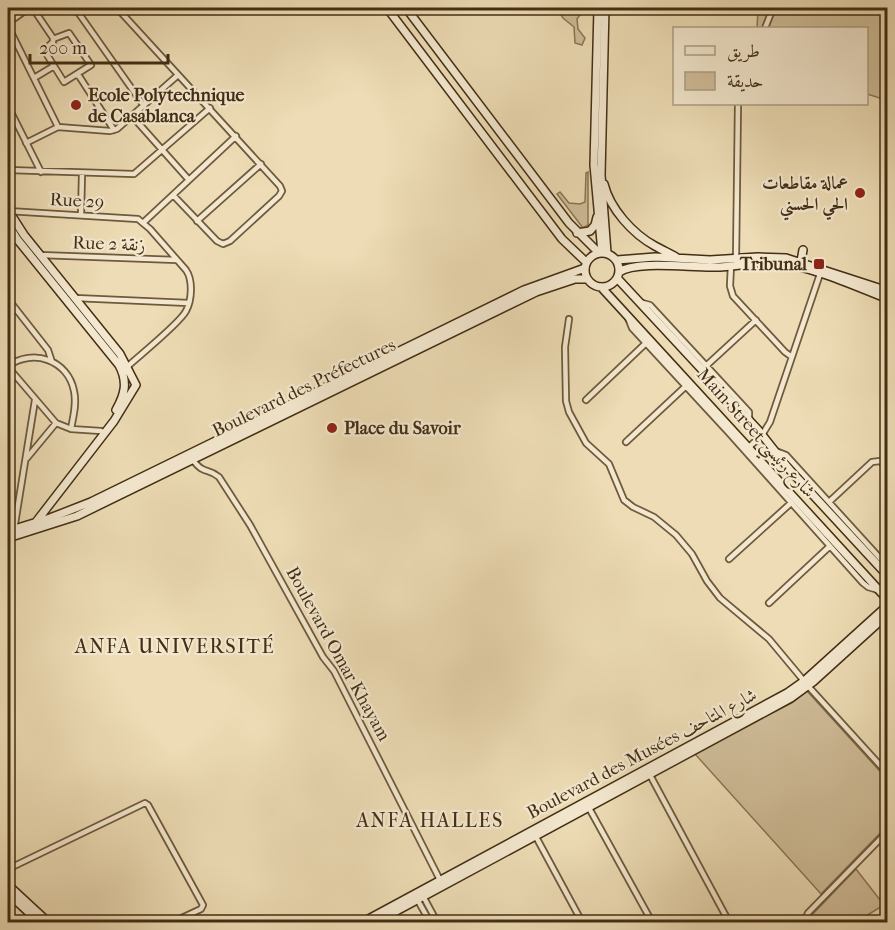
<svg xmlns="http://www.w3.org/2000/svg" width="895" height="930" viewBox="0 0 895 930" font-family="'IM FELL French Canon',Amiri,serif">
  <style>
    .green { fill: #d0be9a; stroke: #8a7657; stroke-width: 1.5 }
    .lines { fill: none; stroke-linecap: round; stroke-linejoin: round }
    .street-casing { stroke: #6e5a3c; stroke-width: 8 }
    .secondary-casing { stroke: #432e14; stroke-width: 10 }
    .street { stroke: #f3e8cf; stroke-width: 4.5 }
    .secondary { stroke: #f3e8cf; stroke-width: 7 }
    .poi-dot { fill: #8f2418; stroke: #f3e8cf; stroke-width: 2 }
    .labels { text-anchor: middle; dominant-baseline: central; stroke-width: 4.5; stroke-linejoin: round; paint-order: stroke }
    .poi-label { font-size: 18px; font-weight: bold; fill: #432e14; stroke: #f3e8cf; text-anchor: start }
    .street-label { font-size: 18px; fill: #432e14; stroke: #f3e8cf }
    .neighbourhood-label { font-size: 20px; letter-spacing: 1.5px; fill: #432e14; stroke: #f3e8cf }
  </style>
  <rect width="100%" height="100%" fill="#eddcb5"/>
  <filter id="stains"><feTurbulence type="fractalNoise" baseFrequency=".00333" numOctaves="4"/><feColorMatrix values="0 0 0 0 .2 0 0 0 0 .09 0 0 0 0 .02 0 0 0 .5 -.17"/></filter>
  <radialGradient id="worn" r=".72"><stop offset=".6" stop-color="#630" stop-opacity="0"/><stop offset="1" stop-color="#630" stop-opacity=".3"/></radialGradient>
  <!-- green -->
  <path class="green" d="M557 8H585L577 19 578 29 585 38 582 45 575 43 574 27 563 18Z
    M707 8H887V104L882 103 880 98 867 94 866 28H757L758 10H712Z
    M588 172V225L583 228 557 194 560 192 569 203 580 204 585 202 586 173Z
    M807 691 887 779V826L821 894 695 754 793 702Z
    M856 869 884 905 856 922H810V917Z"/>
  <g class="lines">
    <defs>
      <path id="street" d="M75 8 144 106
        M117 8 280 186 282 191 279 196 230 241 223 244 217 241 173 195
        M8 23 29 8 34 10 53 38V42L44 50 64 82 91 65 69 33 53 39
        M8 26 58 127
        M765 28 773 8
        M76 75 79 76 114 130
        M34 78 54 66
        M8 106 41 172
        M132 116 189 180
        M26 143 58 127 110 131 117 129 178 75
        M8 170 134 174 210 108
        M8 211 138 219 150 229 186 270C193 280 192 300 186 311 180 323 140 355 128 366
        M81 215 82 174
        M197 221 261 164
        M144 222 236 136
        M40 255 177 260
        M736 260 738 104
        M731 265 730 286 733 296 785 352 792 357
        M75 298 189 303
        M8 299 48 350 52 362
        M639 302 650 305 749 412V421
        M628 318 632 328 729 433 863 583 868 587 878 590
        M569 319 565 347 566 401 569 412 586 443 609 464 624 500 633 507 654 517 676 535 692 554 707 581 720 598 769 639 804 681
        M8 366C33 348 68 360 74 391 77 404 73 417 71 429
        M706 366 756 320
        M8 367 56 423 71 429 101 431
        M586 400 646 343
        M626 442 686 386
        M749 447 762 435 770 422 820 274
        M773 450 786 455 888 567
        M27 458 56 423
        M192 459C205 476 207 467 219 477L250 525 323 657 334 671 440 880
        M829 502 872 462 880 461 888 469
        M14 530 35 400
        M729 559 791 503
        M769 603 830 546
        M808 686 888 774
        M650 775 729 922
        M589 808 652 922
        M535 835 582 922
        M8 869 145 803 148 805 203 905 201 909 173 922
        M423 896 437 922
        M417 899 430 922
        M8 906 15 900
        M804 922 808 913 888 831"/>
      <path id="secondary" d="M387 8 562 239 586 262
        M406 8 569 223 599 253
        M598 8 594 165 602 253
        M605 8 601 175 607 253
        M604 184C610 209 633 234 655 246 662 250 669 253 676 257
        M8 210 24 235 120 354 136 385 114 421 36 522
        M8 224 17 239 119 365C128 382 125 394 116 410
        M577 233 590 231 595 225 597 217
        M585 270a17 17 0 1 1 34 0a17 17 0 1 1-34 0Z
        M617 260 655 257 710 260 758 257 786 258 888 291
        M801 261 803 250
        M619 272C637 260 692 268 715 267 739 267 763 259 788 264 822 271 855 286 888 299
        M617 278 759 431 789 469 888 576
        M601 287 888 600
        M8 531 50 518 91 502 524 290 585 268
        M8 538 77 516 536 292 575 279H587
        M8 885 48 922
        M8 893 39 922
        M363 922 787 693 804 681 888 605
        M376 922 791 698 813 682 888 614
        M881 922 888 919"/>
    </defs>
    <!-- street casing -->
    <use href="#street" class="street-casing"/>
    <!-- secondary casing -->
    <use href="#secondary" class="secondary-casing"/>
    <!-- street -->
    <use href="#street" class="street"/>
    <!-- secondary -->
    <use href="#secondary" class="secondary"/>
  </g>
  <!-- markers -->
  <g class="poi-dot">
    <circle cx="76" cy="105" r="6"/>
    <circle cx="860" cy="193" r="6"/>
    <rect x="813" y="258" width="12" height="12" rx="3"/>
    <circle cx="332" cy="428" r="6"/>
  </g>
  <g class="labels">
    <!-- poi labels -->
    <g class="poi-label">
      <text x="88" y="95">Ecole Polytechnique<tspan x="88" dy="21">de Casablanca</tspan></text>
      <text x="848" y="183" text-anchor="end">عمالة مقاطعات<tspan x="848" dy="21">الحي الحسني</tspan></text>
      <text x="807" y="264" text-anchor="end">Tribunal</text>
      <text x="344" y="428">Place du Savoir</text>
    </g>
    <!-- street labels -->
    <g class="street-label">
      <text transform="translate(77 201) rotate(3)">Rue 29</text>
      <text transform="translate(109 244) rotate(2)">Rue 2 زنقة</text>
      <text transform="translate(304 388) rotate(-26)">Boulevard des Préfectures</text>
      <text transform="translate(756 433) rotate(48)">Main Street شارع رئيسي</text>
      <text transform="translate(338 654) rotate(61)">Boulevard Omar Khayam</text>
      <text transform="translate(642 754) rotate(-28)">Boulevard des Musées شارع المتاحف</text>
    </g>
    <!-- neighbourhood labels -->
    <g class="neighbourhood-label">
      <text x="175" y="646">ANFA UNIVERSITÉ</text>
      <text x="430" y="820">ANFA HALLES</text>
    </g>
  </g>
  <!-- margin -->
  <rect width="895" height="930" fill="none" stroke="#eddcb5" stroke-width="30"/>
  <rect x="9" y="9" width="877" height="912" fill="none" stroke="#432e14" stroke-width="3"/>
  <rect x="15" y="15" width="865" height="900" fill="none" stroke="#432e14" stroke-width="1.5"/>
  <!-- legend -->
  <rect x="673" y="27" width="195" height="78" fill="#f3e8cf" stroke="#ad9e84" stroke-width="1.5"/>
  <rect x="685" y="46" width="30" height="9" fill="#f3e8cf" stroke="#ad9e84" stroke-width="1.5"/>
  <text x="727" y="57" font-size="18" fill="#432e14">طريق</text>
  <rect x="685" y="72" width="30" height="18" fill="#d0be9a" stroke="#ad9e84" stroke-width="1.5"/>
  <text x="727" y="87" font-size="18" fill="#432e14">حديقة</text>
  <!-- scale -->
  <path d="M30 54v9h138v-9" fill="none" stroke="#432e14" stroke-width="3"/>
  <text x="39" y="54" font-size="18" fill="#432e14" stroke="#f3e8cf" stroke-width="4.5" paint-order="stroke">200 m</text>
  <rect width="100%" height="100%" filter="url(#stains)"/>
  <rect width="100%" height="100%" fill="url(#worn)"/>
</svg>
